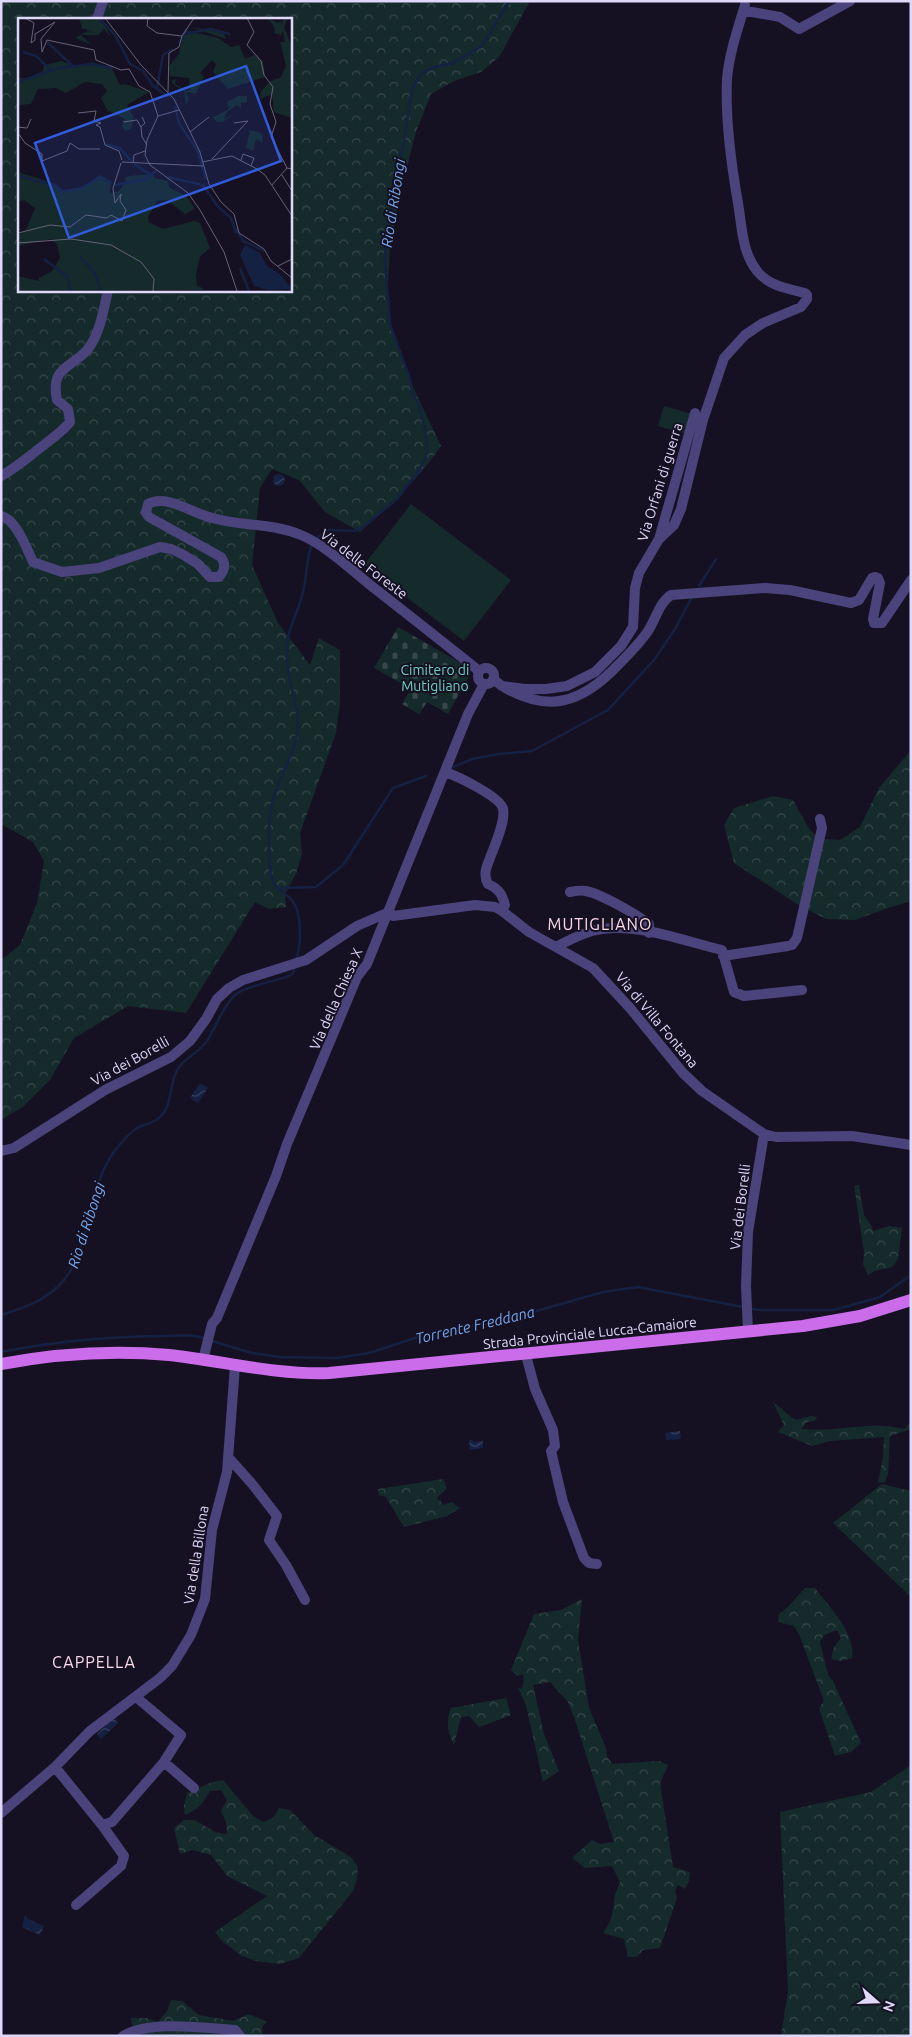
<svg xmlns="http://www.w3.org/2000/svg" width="912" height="2037" viewBox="0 0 912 2037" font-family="Ubuntu,sans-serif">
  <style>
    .forest { fill: url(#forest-crowns); fill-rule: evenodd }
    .cemetery { fill: url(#cemetery-stones) }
    .pitch { fill: #152a2b }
    .water { fill: url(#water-waves) }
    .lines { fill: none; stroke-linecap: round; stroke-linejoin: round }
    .stream { stroke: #152143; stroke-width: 2.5 }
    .minor { stroke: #4b437b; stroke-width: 10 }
    .major { stroke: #cb6deb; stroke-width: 12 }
    .labels { text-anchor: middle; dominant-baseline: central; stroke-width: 4; stroke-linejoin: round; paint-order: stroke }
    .street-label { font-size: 14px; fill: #e0d8fa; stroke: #161122 }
    .park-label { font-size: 14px; fill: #6dd0c3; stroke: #161122 }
    .water-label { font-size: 15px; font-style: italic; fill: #74a6ec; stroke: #161122 }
    .quarter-label { font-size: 16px; letter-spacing: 1px; fill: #fadaea; stroke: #161122 }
    .inset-river { fill: none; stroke: #152143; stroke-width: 2.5 }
    .inset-road { fill: none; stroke: #676178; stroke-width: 1 }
    .view { fill: #305cdb; fill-opacity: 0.15; stroke: #305cdb; stroke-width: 2.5 }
    .inset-edge { fill: none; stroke: #e0d8fa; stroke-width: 2.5 }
  </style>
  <defs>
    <pattern id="forest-crowns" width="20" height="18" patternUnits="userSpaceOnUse" patternTransform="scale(1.25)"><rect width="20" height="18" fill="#152a2b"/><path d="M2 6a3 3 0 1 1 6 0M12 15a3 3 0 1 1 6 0" fill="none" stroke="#37484b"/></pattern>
    <pattern id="cemetery-stones" width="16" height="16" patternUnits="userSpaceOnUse" patternTransform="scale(1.25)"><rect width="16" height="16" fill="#152a2b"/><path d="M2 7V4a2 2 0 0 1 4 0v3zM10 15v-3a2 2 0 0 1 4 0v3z" fill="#37484b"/></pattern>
    <pattern id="water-waves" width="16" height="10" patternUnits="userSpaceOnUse" patternTransform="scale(1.25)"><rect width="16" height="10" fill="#152143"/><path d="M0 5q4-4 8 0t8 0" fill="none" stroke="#37405f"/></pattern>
  </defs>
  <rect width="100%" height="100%" fill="#161122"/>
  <!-- forest -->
  <path class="forest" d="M1 1H530L499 57 481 72 454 81 431 94 416 132 401 189 390 248 387 301 390 324 413 387 441 446C419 479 390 505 360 532L325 512 299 480 272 469 260 488 252 565 278 623 310 665 319 638 340 650V703L336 733 300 833 302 854 296 874 285 894 286 907 269 909 255 902 186 1013 128 1006 74 1038 50 1080 24 1106 1 1120V960L20 945 37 903 44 861 33 842 1 824ZM19 19H290V290H19Z
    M911 750V901L888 908 855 920 826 919 797 904 734 863 724 825 734 808 773 796 793 800 808 827 818 839 840 840 860 827 879 788Z
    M859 1185 864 1215 871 1225 873 1231 889 1226 902 1228 898 1259 892 1267 875 1271 868 1275 863 1264 864 1252 854 1186Z
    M773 1402C782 1408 787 1415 796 1420L811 1416 817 1417 815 1421 807 1422 801 1429C835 1433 870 1420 904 1429L911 1422V1429L890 1436 888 1474 885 1482 878 1483 883 1457 884 1437 830 1441 812 1446 778 1432 784 1425Z
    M443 1479 447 1488 437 1498 444 1505 452 1502 460 1508 447 1516 404 1527 386 1497 379 1495 378 1489Z
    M882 1484 911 1491V1597L833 1523Z
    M805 1588H815C829 1607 856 1633 852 1658L840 1661 831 1659 834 1647 841 1638 837 1630 824 1635 820 1642 828 1675 833 1681 861 1743 851 1752 835 1756 819 1708 824 1701 799 1634 794 1626 778 1622 779 1614 788 1607Z
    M582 1599 578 1640 589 1708 606 1748 607 1757 613 1764 659 1761 668 1765 660 1783 673 1867 690 1872 689 1881 685 1889 678 1885 675 1890 677 1898 660 1948 643 1950 637 1957H628L624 1939 603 1933C612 1920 612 1916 614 1902 614 1895 618 1888 620 1882L612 1866 585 1868 572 1858 592 1840 600 1844 614 1842 575 1720 568 1702 550 1682 533 1685 544 1734 559 1771 543 1782 526 1705 518 1688 522 1689 524 1681 523 1674 517 1676 511 1670 534 1614 561 1610Z
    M506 1698 511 1715 479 1727 469 1716 461 1717 454 1745C447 1731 446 1722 451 1708Z
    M911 1765V2036H781L788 1991 780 1812 871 1792Z
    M223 1780 253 1816 263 1822 273 1818 279 1808 290 1810 314 1835 351 1857 358 1867 357 1879 353 1891 299 1958 280 1964 256 1961 242 1956 222 1941 215 1932 267 1896 227 1876 211 1855 192 1850 180 1854 174 1828 184 1820H195L215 1832 227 1834 226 1822 221 1811 227 1800 221 1790 210 1791C203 1803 198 1810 185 1815L184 1805 187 1793C202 1788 206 1782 223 1780Z
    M171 2000 182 2001 199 2015 233 2021 249 2014 267 2022 262 2027 263 2036H126L133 2031 131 2018H146L158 2022 167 2011Z"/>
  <!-- cemetery -->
  <path class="cemetery" d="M398 627 466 666 469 671V676L448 714 427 702 419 714 402 704 411 689 374 668Z"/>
  <!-- pitch -->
  <path class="pitch" d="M664 406 692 414 686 434 658 426Z
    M411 504 511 580 464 641 364 565Z"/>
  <!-- water -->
  <path class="water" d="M273 480a6 6 0 1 1 12 0a6 6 0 1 1-12 0Z
    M200 1083 208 1088 198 1103 190 1098Z
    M680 1431 681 1439 666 1440 665 1433Z
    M469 1440H473V1442L483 1441V1448L470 1450Z
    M114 1718 118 1723 101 1739 97 1734Z
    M25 1916 28 1919 44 1926 40 1935 22 1927Z"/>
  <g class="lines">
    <!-- stream -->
    <path class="stream" d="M318 537 329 530 355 531 363 527 397 499 417 473 425 459 427 452 426 434 419 405 412 393 410 379 390 324 385 262 386 234 397 182 398 168 405 136 409 107 412 90 420 75 431 68 453 63 482 46 509 1
      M699 586 716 559
      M451 768 472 759 499 754 532 751 608 710 654 660 675 629 692 597
      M279 888 316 887 343 865 393 788 426 776
      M296 960C301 945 303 912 291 899 285 893 278 889 273 883 267 861 267 815 275 793 282 773 294 754 297 733 300 709 289 685 287 661 285 628 296 621 303 592 307 576 306 560 312 544
      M749 1308 758 1310H834L880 1297 911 1275
      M1 1315C64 1297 77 1273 90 1212 95 1190 102 1167 116 1149 122 1142 129 1133 137 1128 145 1124 155 1123 161 1116 173 1104 169 1081 179 1067 187 1057 199 1052 207 1041 216 1027 222 1008 234 996 246 984 289 980 293 973 294 971 294 968 295 966
      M212 1341 252 1353 280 1357 337 1358 369 1353 440 1330 498 1322 603 1292 638 1287 743 1307
      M1 1352C55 1341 107 1337 161 1336 175 1336 193 1333 207 1339"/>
    <!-- minor -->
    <path class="minor" d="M743 12H752L780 17 799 29 850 1
      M97 19 103 1
      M1 476C16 468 27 458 40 448 51 439 61 433 70 422L68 409 57 400C50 366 71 369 88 349 100 334 104 308 108 290
      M1 516C16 519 27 549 33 562L62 572 99 568 160 547 171 549 182 554 198 564 210 577H219C225 570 226 564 221 557L149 517 146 513 148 504C167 494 190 512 209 517 240 527 270 522 301 535 325 545 349 568 369 584 406 613 443 642 479 671
      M659 539 674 525 681 509 703 420 724 358 745 335 763 323 801 307 807 299V295L805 293C788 289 769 286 757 271 742 252 742 227 738 203 731 163 725 120 727 79 729 54 738 28 745 5
      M478 676a8 8 0 1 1 16 0a8 8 0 1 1-16 0Z
      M493 679 502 686 525 689H546L567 686 595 672 621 646 633 627 635 588 639 573 659 539 695 413
      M502 686C548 714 582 703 618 665 629 654 640 643 648 631 656 619 659 603 671 595L765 588 790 590 851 603 859 600 872 578 875 577 878 578 880 583 873 619 874 623H882L911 580
      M445 772C457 776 501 797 503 809 506 821 494 847 490 858 486 868 483 875 488 884 499 889 502 894 505 905L502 911
      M570 892C575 891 581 890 586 891 601 894 636 914 649 924V933
      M556 947C567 941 579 935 592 931 631 920 683 941 722 950L734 992 744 996 802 990
      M723 956 788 946 792 945 797 938 822 828 820 819
      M1 1151 14 1148 105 1090 171 1057 190 1041 206 1019 217 999 229 988 243 980 306 960 357 926 389 912 393 916 475 905 495 907 502 911 529 932 593 968 630 1008 683 1073 702 1091 764 1134 776 1137 852 1136 911 1145
      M748 1332 746 1286 748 1232 764 1134
      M526 1355 535 1389 553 1430 555 1446 551 1451 563 1502 584 1558 589 1563 597 1564
      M203 1360 212 1324 217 1318 276 1176 287 1144 357 977 367 964 468 714 484 684
      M229 1458 253 1485 277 1516 269 1540 286 1565 305 1600
      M164 1762 194 1788
      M55 1767 102 1825 112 1822 164 1762 181 1735 136 1697
      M1 1813 55 1767 90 1731 160 1678 172 1666 191 1635 205 1599 212 1530 227 1472 235 1366
      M76 1905 121 1866 124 1856 102 1825
      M123 2036C149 2020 205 2028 235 2030L240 2036"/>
    <!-- major -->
    <path class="major" d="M1 1364C55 1354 114 1350 169 1355 223 1361 275 1375 329 1373L803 1326 860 1316 911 1300"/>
  </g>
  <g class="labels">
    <!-- street labels -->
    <g class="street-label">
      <text transform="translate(660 482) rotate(-73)">Via Orfani di guerra</text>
      <text transform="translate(364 564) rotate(37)">Via delle Foreste</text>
      <text transform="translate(336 999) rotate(-66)">Via della Chiesa X</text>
      <text transform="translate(657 1020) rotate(50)">Via di Villa Fontana</text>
      <text transform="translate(130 1061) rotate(-29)">Via dei Borelli</text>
      <text transform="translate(740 1207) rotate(-83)">Via dei Borelli</text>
      <text transform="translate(590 1333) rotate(-6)">Strada Provinciale Lucca-Camaiore</text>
      <text transform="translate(196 1555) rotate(-81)">Via della Billona</text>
    </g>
    <!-- park labels -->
    <g class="park-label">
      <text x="435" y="670">Cimitero di<tspan x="435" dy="16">Mutigliano</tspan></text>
    </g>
    <!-- water labels -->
    <g class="water-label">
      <text transform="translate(393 203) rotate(-81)">Rio di Ribongi</text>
      <text transform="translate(86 1225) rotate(-72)">Rio di Ribongi</text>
      <text transform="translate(475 1325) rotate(-13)">Torrente Freddana</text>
    </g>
    <!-- quarter labels -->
    <g class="quarter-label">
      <text x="600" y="924">MUTIGLIANO</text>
      <text x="94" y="1662">CAPPELLA</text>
    </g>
  </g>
  <!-- overview -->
  <g transform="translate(18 18)">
    <rect width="274" height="274" fill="#161122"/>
    <path d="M61 0H79L87 8 92 17V18L86 11 80 17H63L74 27 57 20 70 13 77 15 64 10ZM250 0 260 5 263 3V8L265 2 270 0 266 9 274 29V100L256 94 254 76 242 81 243 73 253 63 263 59 268 48 262 24H267L265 13 263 17 256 15 257 10ZM173 9 191 12 195 9 194 12 206 16 208 21ZM166 12 200 20 213 29 221 27 227 41 236 37 245 43 247 59 210 71 195 54 198 46 194 42 182 55 186 58 178 76 167 74 171 81 168 87 166 72 157 68 153 63 158 61 157 66 165 71 167 73 172 72 171 60 152 58 151 48 161 36ZM44 43 57 49 74 44 94 51 102 67 107 66 131 74 109 87 116 100 113 111 107 113 104 108 107 101 89 92 83 80 89 73 84 66 67 64 48 75 38 70 20 71 13 86 0 87V60H9L25 53 26 47ZM220 78H229V84L223 85V90L219 87 208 95 206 101 216 96 205 104H199L195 99 211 91 209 84ZM232 112 243 115 245 119 244 125 238 121 235 133 228 130ZM0 154 38 166 45 172 68 169 81 157 93 163 92 175 101 173 108 163 106 160 111 158 135 156 136 160 150 163 151 169 168 178 176 189 175 192 167 196 149 182 139 183 130 199 131 204 145 211 176 203 182 205 192 230 182 238 178 257 179 267 187 272 0 273V258L21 263V260L34 253 42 240 39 226 33 221 0 228V217L8 212 17 190 6 182 0 184Z" fill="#152a2b"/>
    <path d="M227 227 242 235 249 248 262 256 274 271 250 272 236 268 222 237Z" fill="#152143"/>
    <path class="inset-river" d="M81 0 97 17 112 46 125 53 135 68 151 79M166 16 192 11 212 16M29 24 56 49M161 25 169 10M5 34 18 38 34 53M0 64 41 50 73 46 95 50M139 70 145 37 155 31M157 88 161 105 180 134 188 162M87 126 102 130 114 144M116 146 133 157M0 158 38 168 45 174 64 170 82 159 94 166M150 159 185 167 200 189 213 200 218 215M97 167 128 161 138 153M218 210 225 223 246 233M62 239 77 255 83 273M26 241 49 258 52 273M222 250 231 273"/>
    <path class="inset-road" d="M7 0 16 5 13 25 17 22V16L37 4 23 21 24 34 29 22 76 32 78 42 103 52 111 51 121 68 132 74 140 98 129 122 127 137 132 147 170 175 182 192 206 234 219 273M87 0 123 47 156 81 182 134 191 166 203 184 216 196 221 215 246 231 253 243 274 260M130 0 129 8 139 15 164 18 161 29 151 35 150 74M229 0 236 14 229 27 243 43 246 57 255 69 252 86 258 104 253 119 269 150M164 18 176 0M60 95 78 93 76 103 83 105 78 107 82 109 87 127 101 133 104 142M140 98 161 92M124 99 127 105 123 109 124 119 129 127M105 104 119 102 123 109M0 109 9 110 13 101M172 114 191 99M0 115 7 125 24 136V143M194 141 230 103 216 105M223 142 225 136 236 140 233 148M24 143 49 133 52 125 61 131H82M104 144 185 148M184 144 214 138 239 151 247 157 274 198M115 145 116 137 127 133M264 157 274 173M254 167 269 150 274 151M0 215 32 207 52 209 68 197 89 200 93 197 104 203 108 192 102 183 103 176 97 185 95 170 103 145M0 225 53 221 93 227 123 244 136 261 135 273M260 248 274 241"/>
    <path class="view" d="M228 48 263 143 51 220 17 125Z"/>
    <rect width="274" height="274" class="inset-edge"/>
  </g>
  <!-- border -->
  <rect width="912" height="2037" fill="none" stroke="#e0d8fa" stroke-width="5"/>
  <!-- north arrow -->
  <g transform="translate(877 2002) rotate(110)" stroke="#161122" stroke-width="4" paint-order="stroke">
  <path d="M0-4L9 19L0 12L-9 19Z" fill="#e0d8fa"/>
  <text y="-8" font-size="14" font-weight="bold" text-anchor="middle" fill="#e0d8fa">N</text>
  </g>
</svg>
